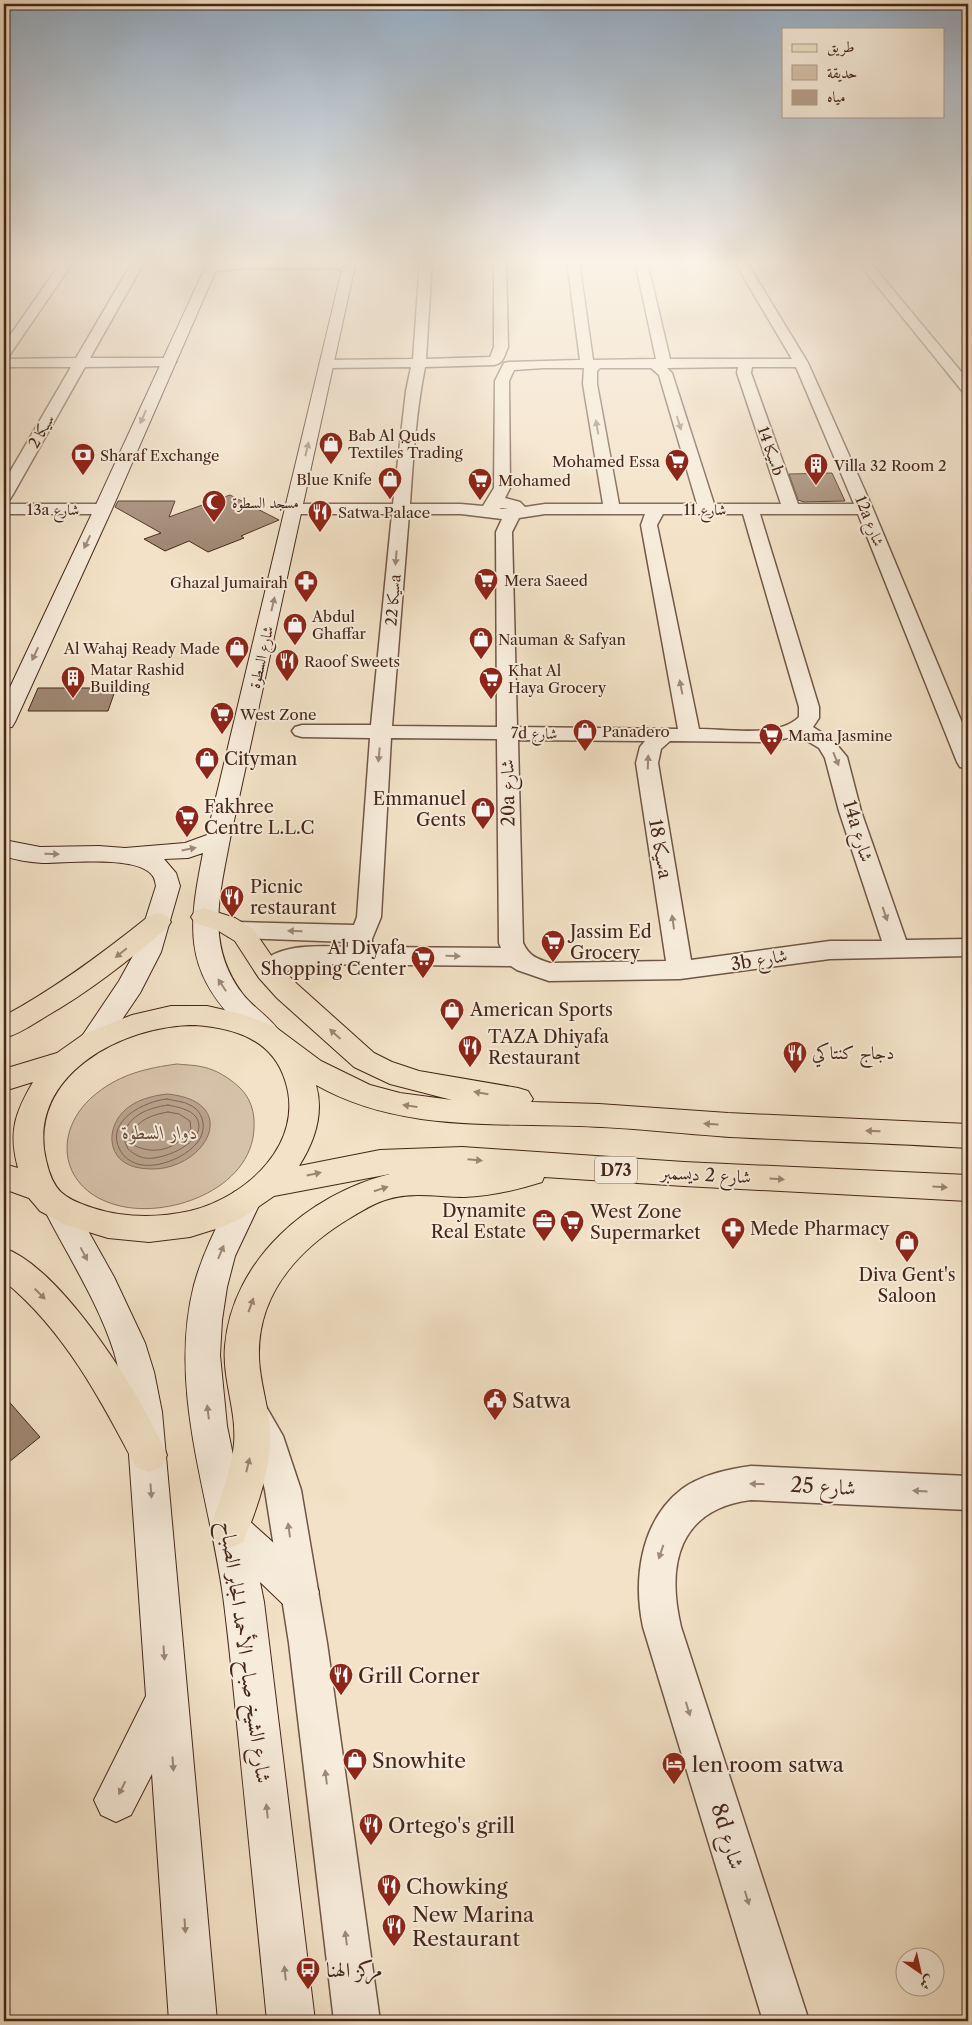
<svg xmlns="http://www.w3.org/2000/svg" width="972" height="2025" viewBox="0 0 972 2025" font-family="'Libre Caslon Text',Amiri,serif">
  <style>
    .green { fill: #d6c2aa; stroke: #8e7462 }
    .water { fill: #b8a28c; stroke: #8a705e }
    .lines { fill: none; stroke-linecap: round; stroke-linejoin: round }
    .shore { stroke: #7f6453; stroke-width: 1 }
    .building { fill: #a08874; stroke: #46261a }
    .minor-casing { stroke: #715545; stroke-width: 3 }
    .secondary-casing { stroke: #46261a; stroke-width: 2 }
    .primary-casing { stroke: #46261a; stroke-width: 2 }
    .minor { fill: #f7ecdb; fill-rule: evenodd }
    .secondary { fill: #f7ecdb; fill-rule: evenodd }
    .primary { fill: #f3e2c7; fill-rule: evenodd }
    .oneway { fill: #9e897a }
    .oneway2 { fill: #9c8470 }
    .labels { text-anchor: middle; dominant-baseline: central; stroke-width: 4; stroke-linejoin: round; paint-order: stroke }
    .far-street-label { font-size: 15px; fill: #46261a; stroke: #f7ecdb }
    .far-poi-label { font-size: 15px; fill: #46261a; stroke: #f7ecdb; text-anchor: start }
    .shield { fill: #f7ecdb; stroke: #7b6154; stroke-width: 1 }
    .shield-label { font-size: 16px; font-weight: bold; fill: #46261a }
    .poi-label { font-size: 18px; fill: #46261a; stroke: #f7ecdb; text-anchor: start }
    .street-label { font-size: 18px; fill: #46261a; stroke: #f7ecdb }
    .water-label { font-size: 19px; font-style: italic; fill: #684b3c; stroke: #f7ecdb }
    .near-poi-label { font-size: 21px; fill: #46261a; stroke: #f7ecdb; text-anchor: start }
    .near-street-label { font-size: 21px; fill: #46261a; stroke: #f7ecdb }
  </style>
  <rect width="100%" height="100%" fill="#f3e2c7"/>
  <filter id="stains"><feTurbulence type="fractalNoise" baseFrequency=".004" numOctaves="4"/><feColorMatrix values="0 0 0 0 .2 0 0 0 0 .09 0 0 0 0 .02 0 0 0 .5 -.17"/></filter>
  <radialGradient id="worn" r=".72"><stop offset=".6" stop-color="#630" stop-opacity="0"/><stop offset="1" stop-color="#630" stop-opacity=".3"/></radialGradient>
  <!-- green -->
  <path class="green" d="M177 1064C186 1065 195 1065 203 1067 217 1070 229 1078 239 1087 251 1098 255 1113 254 1128 252 1190 165 1221 113 1204 58 1187 52 1128 97 1093 121 1074 147 1068 177 1064Z"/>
  <!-- water -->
  <path class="water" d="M167 1094C250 1102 199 1183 135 1167 108 1160 106 1131 122 1113 134 1100 151 1096 167 1094Z"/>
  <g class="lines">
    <!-- shore -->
    <path class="shore" d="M167 1099C174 1101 183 1101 190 1105 205 1112 207 1131 197 1143 180 1163 135 1178 120 1150 104 1121 145 1101 167 1099Z
      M168 1105C177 1107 190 1109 196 1117 211 1140 164 1161 145 1158 138 1157 133 1153 128 1149L123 1137C128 1115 148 1108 168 1105Z
      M168 1112 179 1114 190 1121 191 1129C177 1149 155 1156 133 1145L130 1137C137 1120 151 1115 168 1112Z"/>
  </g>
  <!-- building -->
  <path class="building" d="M832 473 845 501 804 502 798 500 789 474Z
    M230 495 279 520 241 536 244 538 208 552 189 541 165 551 144 539 161 533 115 507 118 501H175L169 517Z
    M38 688H116L108 711H28Z
    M4 1396 40 1437 4 1466Z"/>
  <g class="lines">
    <defs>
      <path id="minor" d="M62 261H74L9 356 4 357V344Z
        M133 261H145L90 358H169L176 362 169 366 85 367 12 496 10 499 4 501V482L71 367H4V359L76 358Z
        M236 261H336L343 262 354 270 348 274 336 268H242L211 272 205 268 211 264Z
        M420 261H432L426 359 490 357 494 347V261H506L508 347C504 356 504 363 494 365L425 367C416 412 413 459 410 504H461L483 506 494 488 495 381 504 363 509 362 580 360 567 261H579L593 360 656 359 635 261H647L670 359H792L734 261H746L808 363 873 509 968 737V768L960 767 957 762 858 514H760L819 707V718L813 727 833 740 847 757 861 811 906 940 968 939V956L830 959 680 979 549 981 517 970 511 966 304 964C287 967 277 983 259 977L255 971C272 942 319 946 348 947V942L237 938 228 936 225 930 228 924 237 922 354 925 357 917 370 738 302 737 295 735 292 731 295 727 302 725H371L392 514H293L287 513 285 509 287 505 293 504H393L406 391 411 367 327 368 320 364 327 360 413 359ZM738 367 737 373 781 504H714L672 373 667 368ZM752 367H796L854 504H798L751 373ZM543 368H584L583 384 603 504H545L525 507 520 502 505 498 510 488 509 381 514 370ZM600 368H651L659 375 697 504H619L597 384V371ZM502 508 508 509H499ZM409 514H461L502 519 496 532 497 727 392 726ZM545 514H645L641 525 678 729 517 727 512 532 519 518ZM663 514H743L799 707V717C778 738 727 729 699 729L657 525ZM799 736 819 748 825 758 839 811 882 941H830L691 960 658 763 661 749 670 741 766 742ZM391 738 497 739 499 943 501 948 372 947V939L381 917ZM518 740 645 741 640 747 636 763 666 961 550 963C537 959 529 956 523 943Z
        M857 261H869L968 380V393L963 392Z
        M4 504H103L109 505 111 509 109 513 103 514H4Z
        M252 1398 264 1403 283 1436 301 1490 327 1643 380 2021H334L289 1643 265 1490 255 1453 235 1414 240 1403Z
        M751 1466 968 1476V1510L751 1500C679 1509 666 1564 681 1627L809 2021H763L643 1627C633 1580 640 1521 682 1489 701 1475 728 1469 751 1466Z"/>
      <path id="secondary" d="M208 261H220L112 509 15 722 12 727 4 728V700L94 509Z
        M344 261H356L230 839C220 894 205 944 242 993 253 1008 272 1018 281 1034L277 1041C258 1047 251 1036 238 1024 182 968 189 924 203 853L188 858 164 859 176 873 180 886 161 952 140 993 102 1049 92 1052 82 1049 78 1042 119 981 135 952 156 886C155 882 155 878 152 875 137 855 66 863 42 863 29 862 16 860 4 856V840L40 847 99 846 125 848 185 843 207 835Z
        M245 1188 256 1192 261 1201 235 1256 227 1287 222 1320 220 1355 227 1426 246 1518 313 1578 319 1592 313 1606 299 1612 285 1606 260 1582 264 1602 315 2021H267C258 1928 248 1835 239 1743 234 1696 230 1650 224 1603 211 1499 167 1391 194 1285 203 1252 219 1222 234 1192Z
        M61 1198 72 1202 114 1277 145 1343 154 1372 162 1412 217 2021H169L152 1774 131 1815 116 1822 101 1815 94 1800 146 1696 126 1412C123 1392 120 1372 114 1352 98 1302 69 1258 45 1211L50 1202Z"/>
      <path id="primary" d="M204 908 235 918 253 929 277 964 297 984 374 1053 392 1062 419 1071 518 1088 528 1091 533 1099 531 1102 599 1104 728 1113 968 1124V1148C889 1143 809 1141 730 1137 687 1134 644 1129 601 1127 505 1121 404 1135 316 1085 324 1113 315 1141 299 1166L380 1150 462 1147 684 1162 968 1175V1201L684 1186 544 1177 542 1182C517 1190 490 1196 464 1197 438 1197 411 1191 385 1200 370 1205 355 1215 342 1223 294 1254 257 1298 259 1358 260 1387 272 1415 270 1444 268 1477 256 1512 243 1542L230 1548 217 1542C215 1538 211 1532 211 1528 211 1521 217 1510 219 1503 225 1484 232 1464 234 1444 237 1411 222 1379 225 1346 232 1260 309 1194 390 1174L274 1196 242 1218 222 1227 190 1237 149 1242 108 1238 66 1225 40 1211 29 1198 4 1189V1164L18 1168C8 1132 15 1113 33 1082L4 1091V1069L57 1053 84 1034 132 1015 171 1006H207L242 1014 274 1026 321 1061 370 1085 400 1093 452 1100 390 1084 354 1067 277 998 259 978 235 941 217 930 195 923 191 917 195 911ZM195 1025C234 1028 272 1039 285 1080 306 1143 247 1197 190 1211 158 1218 124 1218 93 1208 63 1198 53 1191 46 1160 26 1075 123 1025 195 1025Z
        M158 913 167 916 171 922 167 928C128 961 89 992 45 1017 32 1025 19 1034 4 1038V1016C56 988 103 953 149 916Z
        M4 1248C63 1269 143 1398 167 1455L162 1467 149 1472 136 1467C101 1400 64 1330 4 1281Z"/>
    </defs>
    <!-- minor casing -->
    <use href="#minor" class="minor-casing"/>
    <!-- secondary casing -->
    <use href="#secondary" class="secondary-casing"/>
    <!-- primary casing -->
    <use href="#primary" class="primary-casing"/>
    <!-- minor -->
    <use href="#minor" class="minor"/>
    <!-- secondary -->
    <use href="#secondary" class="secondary"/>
    <!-- primary -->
    <use href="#primary" class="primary"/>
  </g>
  <!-- one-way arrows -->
  <defs><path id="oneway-solid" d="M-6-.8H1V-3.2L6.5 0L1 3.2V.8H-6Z" transform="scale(1.25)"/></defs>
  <g class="oneway">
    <use href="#oneway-solid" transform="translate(143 417) rotate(114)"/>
    <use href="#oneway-solid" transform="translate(679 423) rotate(72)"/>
    <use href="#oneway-solid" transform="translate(597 427) rotate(-100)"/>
    <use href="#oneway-solid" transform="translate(307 449) rotate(-77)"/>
    <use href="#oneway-solid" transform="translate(87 542) rotate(115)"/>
    <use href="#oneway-solid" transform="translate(396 558) rotate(95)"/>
    <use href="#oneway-solid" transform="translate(273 604) rotate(-77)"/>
    <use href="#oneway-solid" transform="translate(35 654) rotate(115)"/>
    <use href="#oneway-solid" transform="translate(681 687) rotate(-101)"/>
    <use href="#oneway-solid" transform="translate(379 755) rotate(95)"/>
    <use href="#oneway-solid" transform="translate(836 759) rotate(68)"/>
    <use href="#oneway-solid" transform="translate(648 762) rotate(-88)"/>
    <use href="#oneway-solid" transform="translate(189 849) rotate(-11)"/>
    <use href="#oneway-solid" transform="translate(52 854) rotate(1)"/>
    <use href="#oneway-solid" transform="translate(885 914) rotate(71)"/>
    <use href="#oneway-solid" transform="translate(673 922) rotate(-98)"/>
    <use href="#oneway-solid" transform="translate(295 931) rotate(-178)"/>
    <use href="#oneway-solid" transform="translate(453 956) rotate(1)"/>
    <use href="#oneway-solid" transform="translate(222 985) rotate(-123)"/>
    <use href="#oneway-solid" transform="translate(221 1252) rotate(-67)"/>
    <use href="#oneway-solid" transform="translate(84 1254) rotate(62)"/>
    <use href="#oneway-solid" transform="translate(208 1412) rotate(-97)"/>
    <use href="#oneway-solid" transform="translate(757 1484) rotate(-179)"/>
    <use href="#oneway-solid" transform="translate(151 1491) rotate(86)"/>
    <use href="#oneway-solid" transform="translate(920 1491) rotate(-177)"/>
    <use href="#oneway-solid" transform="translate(289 1530) rotate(-98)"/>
    <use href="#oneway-solid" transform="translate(661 1552) rotate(109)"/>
    <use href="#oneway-solid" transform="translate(164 1653) rotate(86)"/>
    <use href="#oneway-solid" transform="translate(688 1709) rotate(73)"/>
    <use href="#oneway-solid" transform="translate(173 1764) rotate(86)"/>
    <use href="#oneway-solid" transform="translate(326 1777) rotate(-97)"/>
    <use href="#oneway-solid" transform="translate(122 1788) rotate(117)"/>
    <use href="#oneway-solid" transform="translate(267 1811) rotate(-96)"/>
    <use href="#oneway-solid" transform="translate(747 1898) rotate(73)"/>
    <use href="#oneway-solid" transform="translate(185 1926) rotate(86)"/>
    <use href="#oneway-solid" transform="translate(346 1938) rotate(-97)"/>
    <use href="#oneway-solid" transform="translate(285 1973) rotate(-96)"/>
  </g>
  <g class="oneway2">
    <use href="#oneway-solid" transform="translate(121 953) rotate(141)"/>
    <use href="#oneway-solid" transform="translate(335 1034) rotate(-138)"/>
    <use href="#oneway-solid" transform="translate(481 1093) rotate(-170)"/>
    <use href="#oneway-solid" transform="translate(410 1106) rotate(-172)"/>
    <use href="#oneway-solid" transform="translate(711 1124) rotate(-176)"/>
    <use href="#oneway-solid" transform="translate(873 1131) rotate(-178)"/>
    <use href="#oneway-solid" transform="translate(475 1160) rotate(5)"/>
    <use href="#oneway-solid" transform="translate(314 1174) rotate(-12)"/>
    <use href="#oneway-solid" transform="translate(777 1179) rotate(3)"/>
    <use href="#oneway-solid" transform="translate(940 1187) rotate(3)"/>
    <use href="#oneway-solid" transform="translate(381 1189) rotate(-17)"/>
    <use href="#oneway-solid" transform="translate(40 1294) rotate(45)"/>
    <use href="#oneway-solid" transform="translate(251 1305) rotate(-70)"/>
    <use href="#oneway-solid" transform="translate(248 1465) rotate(-76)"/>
  </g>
  <!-- sky -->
  <linearGradient id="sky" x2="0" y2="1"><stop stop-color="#95adc3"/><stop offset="0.48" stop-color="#faf2e6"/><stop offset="1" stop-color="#faf2e6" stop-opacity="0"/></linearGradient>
  <rect width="972" height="545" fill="url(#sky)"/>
  <!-- icons -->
  <defs>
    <symbol id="shop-pin" viewBox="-11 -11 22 30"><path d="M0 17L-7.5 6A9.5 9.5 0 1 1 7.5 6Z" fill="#8f2418" stroke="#f7ecdb"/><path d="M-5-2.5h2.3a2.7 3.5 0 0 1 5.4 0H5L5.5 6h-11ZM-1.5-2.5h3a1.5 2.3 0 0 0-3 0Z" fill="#fff"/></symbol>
    <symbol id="bank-pin" viewBox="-11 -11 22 30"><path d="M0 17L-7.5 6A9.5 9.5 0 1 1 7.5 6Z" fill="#8f2418" stroke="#f7ecdb"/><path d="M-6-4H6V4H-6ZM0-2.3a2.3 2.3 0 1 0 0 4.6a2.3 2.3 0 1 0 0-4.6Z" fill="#fff"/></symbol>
    <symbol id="supermarket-pin" viewBox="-11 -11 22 30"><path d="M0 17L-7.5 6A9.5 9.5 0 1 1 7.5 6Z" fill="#8f2418" stroke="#f7ecdb"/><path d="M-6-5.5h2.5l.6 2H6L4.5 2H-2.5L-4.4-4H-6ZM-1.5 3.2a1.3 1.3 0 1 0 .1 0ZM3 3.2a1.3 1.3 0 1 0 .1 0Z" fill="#fff"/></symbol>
    <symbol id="building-pin" viewBox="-11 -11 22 30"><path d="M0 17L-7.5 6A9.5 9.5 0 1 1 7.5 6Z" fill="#8f2418" stroke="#f7ecdb"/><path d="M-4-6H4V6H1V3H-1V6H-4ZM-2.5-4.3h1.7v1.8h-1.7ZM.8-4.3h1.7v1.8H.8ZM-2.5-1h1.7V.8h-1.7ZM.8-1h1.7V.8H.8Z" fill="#fff"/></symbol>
    <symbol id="mosque-pin" viewBox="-11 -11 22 30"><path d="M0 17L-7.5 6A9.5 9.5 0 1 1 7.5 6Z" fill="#8f2418" stroke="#f7ecdb"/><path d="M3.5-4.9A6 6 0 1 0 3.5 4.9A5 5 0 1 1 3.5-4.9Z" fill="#fff"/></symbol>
    <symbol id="restaurant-pin" viewBox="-11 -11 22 30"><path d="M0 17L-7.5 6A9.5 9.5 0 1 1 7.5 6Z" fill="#8f2418" stroke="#f7ecdb"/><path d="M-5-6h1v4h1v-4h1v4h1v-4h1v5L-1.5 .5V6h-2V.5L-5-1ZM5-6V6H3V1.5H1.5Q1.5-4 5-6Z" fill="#fff"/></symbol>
    <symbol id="pharmacy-pin" viewBox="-11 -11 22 30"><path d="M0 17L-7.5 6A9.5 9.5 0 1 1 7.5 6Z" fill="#8f2418" stroke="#f7ecdb"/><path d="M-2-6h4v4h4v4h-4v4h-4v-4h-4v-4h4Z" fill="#fff"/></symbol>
    <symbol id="office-pin" viewBox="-11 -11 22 30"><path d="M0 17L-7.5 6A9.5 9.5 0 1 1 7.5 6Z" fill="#8f2418" stroke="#f7ecdb"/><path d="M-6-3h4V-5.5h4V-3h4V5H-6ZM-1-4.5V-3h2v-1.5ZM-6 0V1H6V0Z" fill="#fff"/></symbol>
    <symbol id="civic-pin" viewBox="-11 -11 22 30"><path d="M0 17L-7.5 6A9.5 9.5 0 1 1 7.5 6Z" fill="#8f2418" stroke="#f7ecdb"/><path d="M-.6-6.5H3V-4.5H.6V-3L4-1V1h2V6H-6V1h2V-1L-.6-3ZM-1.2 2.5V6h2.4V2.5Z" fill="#fff"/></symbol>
    <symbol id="hotel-pin" viewBox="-11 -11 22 30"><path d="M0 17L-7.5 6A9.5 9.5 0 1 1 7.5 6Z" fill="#8f2418" stroke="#f7ecdb"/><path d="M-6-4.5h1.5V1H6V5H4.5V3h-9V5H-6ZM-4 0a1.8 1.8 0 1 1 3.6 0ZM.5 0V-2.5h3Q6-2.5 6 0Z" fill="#fff"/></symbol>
    <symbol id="bus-pin" viewBox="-11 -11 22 30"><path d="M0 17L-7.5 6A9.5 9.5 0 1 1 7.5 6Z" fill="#8f2418" stroke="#f7ecdb"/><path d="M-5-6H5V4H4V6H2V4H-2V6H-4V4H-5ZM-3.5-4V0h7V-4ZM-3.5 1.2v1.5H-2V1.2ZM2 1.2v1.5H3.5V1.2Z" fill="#fff"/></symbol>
  </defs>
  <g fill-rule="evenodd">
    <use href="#shop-pin" x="317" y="430" width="28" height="38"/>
    <use href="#bank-pin" x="69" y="441" width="28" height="38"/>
    <use href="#supermarket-pin" x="663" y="447" width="28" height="38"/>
    <use href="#building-pin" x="802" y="451" width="28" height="38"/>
    <use href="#shop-pin" x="376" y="465" width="28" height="38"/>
    <use href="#supermarket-pin" x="466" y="466" width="28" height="38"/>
    <use href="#mosque-pin" x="200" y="488" width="28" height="38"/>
    <use href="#restaurant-pin" x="306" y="498" width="28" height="38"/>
    <use href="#supermarket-pin" x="472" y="566" width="28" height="38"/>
    <use href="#pharmacy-pin" x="292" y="568" width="28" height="38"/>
    <use href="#shop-pin" x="281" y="611" width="28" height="38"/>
    <use href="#shop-pin" x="467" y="625" width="28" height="38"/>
    <use href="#shop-pin" x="223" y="634" width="28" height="38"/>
    <use href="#restaurant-pin" x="273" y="647" width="28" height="38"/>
    <use href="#building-pin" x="59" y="664" width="28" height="38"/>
    <use href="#supermarket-pin" x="477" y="665" width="28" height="38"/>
    <use href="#supermarket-pin" x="208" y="700" width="28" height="38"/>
    <use href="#shop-pin" x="571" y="717" width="28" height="38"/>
    <use href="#supermarket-pin" x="757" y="721" width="28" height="38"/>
    <use href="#shop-pin" x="193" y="745" width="28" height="38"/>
    <use href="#shop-pin" x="469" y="795" width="28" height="38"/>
    <use href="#supermarket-pin" x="173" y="803" width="28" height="38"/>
    <use href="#restaurant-pin" x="218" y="883" width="28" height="38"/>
    <use href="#supermarket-pin" x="539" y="928" width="28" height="38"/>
    <use href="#supermarket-pin" x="409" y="944" width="28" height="38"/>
    <use href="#shop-pin" x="438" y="996" width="28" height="38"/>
    <use href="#restaurant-pin" x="456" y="1033" width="28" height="38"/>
    <use href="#restaurant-pin" x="781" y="1039" width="28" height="38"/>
    <use href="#office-pin" x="530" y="1207" width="28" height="38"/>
    <use href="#supermarket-pin" x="558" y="1208" width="28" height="38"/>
    <use href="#pharmacy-pin" x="719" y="1215" width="28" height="38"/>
    <use href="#shop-pin" x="893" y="1228" width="28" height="38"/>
    <use href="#civic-pin" x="481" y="1386" width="28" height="38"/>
    <use href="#restaurant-pin" x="327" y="1661" width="28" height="38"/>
    <use href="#shop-pin" x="341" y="1746" width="28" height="38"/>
    <use href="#hotel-pin" x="660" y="1750" width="28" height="38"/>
    <use href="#restaurant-pin" x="357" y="1811" width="28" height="38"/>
    <use href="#restaurant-pin" x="375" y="1872" width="28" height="38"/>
    <use href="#restaurant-pin" x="380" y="1912" width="28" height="38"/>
    <use href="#bus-pin" x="294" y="1955" width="28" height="38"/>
  </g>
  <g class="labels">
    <!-- far-street labels -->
    <g class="far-street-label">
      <text transform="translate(41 431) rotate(-60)">سيكا 2</text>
      <text transform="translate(771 451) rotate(71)">سيكا 14b</text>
      <text x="53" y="509">13a شارع</text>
      <text x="705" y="509">شارع 11</text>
      <text transform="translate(870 521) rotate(68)">12a شارع</text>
      <text transform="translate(393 600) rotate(-85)">سيكا 22a</text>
      <text transform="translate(261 657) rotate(-77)">شارع السطوة</text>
      <text transform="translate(534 733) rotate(1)">7d شارع</text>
    </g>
    <!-- far-poi labels -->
    <g class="far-poi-label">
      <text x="348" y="435">Bab Al Quds<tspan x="348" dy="17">Textiles Trading</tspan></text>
      <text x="100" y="455">Sharaf Exchange</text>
      <text x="660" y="461" text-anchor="end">Mohamed Essa</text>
      <text x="834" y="465">Villa 32 Room 2</text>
      <text x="372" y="479" text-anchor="end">Blue Knife</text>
      <text x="498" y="480">Mohamed</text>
      <text x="232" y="502">مسجد السطوة</text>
      <text x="338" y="512">Satwa Palace</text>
      <text x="504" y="580">Mera Saeed</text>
      <text x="288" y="582" text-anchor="end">Ghazal Jumairah</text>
      <text x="312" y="616">Abdul<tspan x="312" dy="17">Ghaffar</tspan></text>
      <text x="498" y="639">Nauman &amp; Safyan</text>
      <text x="220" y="648" text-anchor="end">Al Wahaj Ready Made</text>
      <text x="304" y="661">Raoof Sweets</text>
      <text x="90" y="669">Matar Rashid<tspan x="90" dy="17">Building</tspan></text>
      <text x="508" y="670">Khat Al<tspan x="508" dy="17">Haya Grocery</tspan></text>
      <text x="240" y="714">West Zone</text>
      <text x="602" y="731">Panadero</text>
      <text x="788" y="735">Mama Jasmine</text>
    </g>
    <!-- shield labels -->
    <rect class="shield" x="595" y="1156.5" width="42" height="27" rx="4"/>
    <g class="shield-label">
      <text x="616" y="1170">D73</text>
    </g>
    <!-- poi labels -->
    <g class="poi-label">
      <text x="224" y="759">Cityman</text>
      <text x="466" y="799" text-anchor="end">Emmanuel<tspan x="466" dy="21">Gents</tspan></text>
      <text x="204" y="807">Fakhree<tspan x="204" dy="21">Centre L.L.C</tspan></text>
      <text x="250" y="887">Picnic<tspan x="250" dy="21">restaurant</tspan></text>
      <text x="570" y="932">Jassim Ed<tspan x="570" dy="21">Grocery</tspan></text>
      <text x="406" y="948" text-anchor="end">Al Diyafa<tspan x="406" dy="21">Shopping Center</tspan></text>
      <text x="470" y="1010">American Sports</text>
      <text x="488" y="1037">TAZA Dhiyafa<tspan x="488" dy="21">Restaurant</tspan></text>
      <text x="812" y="1053">دجاج كنتاكي</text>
      <text x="526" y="1211" text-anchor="end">Dynamite<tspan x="526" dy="21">Real Estate</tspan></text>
      <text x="590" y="1212">West Zone<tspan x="590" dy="21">Supermarket</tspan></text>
      <text x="750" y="1229">Mede Pharmacy</text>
      <text x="907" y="1275" text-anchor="middle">Diva Gent's<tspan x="907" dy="21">Saloon</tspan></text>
    </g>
    <!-- street labels -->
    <g class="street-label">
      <text transform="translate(508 793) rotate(-91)">20a شارع</text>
      <text transform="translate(858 831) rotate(73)">14a شارع</text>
      <text transform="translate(660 849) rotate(80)">سيكا 18a</text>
      <text transform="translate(759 960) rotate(-10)">3b شارع</text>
      <text transform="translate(706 1175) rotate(3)">شارع 2 ديسمبر</text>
    </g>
    <!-- water labels -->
    <g class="water-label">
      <text x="160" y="1132">دوار السطوة</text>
    </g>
    <!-- near-poi labels -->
    <g class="near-poi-label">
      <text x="512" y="1400">Satwa</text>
      <text x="358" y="1675">Grill Corner</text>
      <text x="372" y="1760">Snowhite</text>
      <text x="692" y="1764">len room satwa</text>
      <text x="388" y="1825">Ortego's grill</text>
      <text x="406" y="1886">Chowking</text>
      <text x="412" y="1914">New Marina<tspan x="412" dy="24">Restaurant</tspan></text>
      <text x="326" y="1969">مركز الهنا</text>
    </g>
    <!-- near-street labels -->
    <g class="near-street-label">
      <text transform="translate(823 1486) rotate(3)">شارع 25</text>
      <text transform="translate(246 1652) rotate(82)">شارع الشيخ صباح الأحمد الجابر الصباح</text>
      <text transform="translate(728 1836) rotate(73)">8d شارع</text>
    </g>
  </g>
  <!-- margin -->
  <rect width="972" height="2025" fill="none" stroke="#f3e2c7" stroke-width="20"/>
  <rect x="5" y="5" width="962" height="2015" fill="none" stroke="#46261a" stroke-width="2.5"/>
  <rect x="10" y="10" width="952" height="2005" fill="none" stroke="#46261a"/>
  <!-- legend -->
  <rect x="782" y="28" width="162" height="90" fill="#f7ecdb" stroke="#b09d8e"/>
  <rect x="792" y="44" width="25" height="8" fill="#f3e2c7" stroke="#b09d8e"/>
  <text x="827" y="52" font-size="15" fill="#46261a">طريق</text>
  <rect x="792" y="65" width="25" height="15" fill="#d6c2aa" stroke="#b09d8e"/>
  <text x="827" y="78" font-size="15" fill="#46261a">حديقة</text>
  <rect x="792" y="90" width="25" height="15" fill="#b8a28c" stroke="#b09d8e"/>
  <text x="827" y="102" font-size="15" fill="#46261a">مياه</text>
  <!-- north arrow -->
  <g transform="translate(920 1972) rotate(146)"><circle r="24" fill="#f7ecdb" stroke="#b09d8e"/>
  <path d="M0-4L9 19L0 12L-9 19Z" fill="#8f2418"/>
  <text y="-8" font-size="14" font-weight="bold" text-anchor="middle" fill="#46261a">ش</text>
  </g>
  <rect width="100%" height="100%" filter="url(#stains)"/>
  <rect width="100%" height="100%" fill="url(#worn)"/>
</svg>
